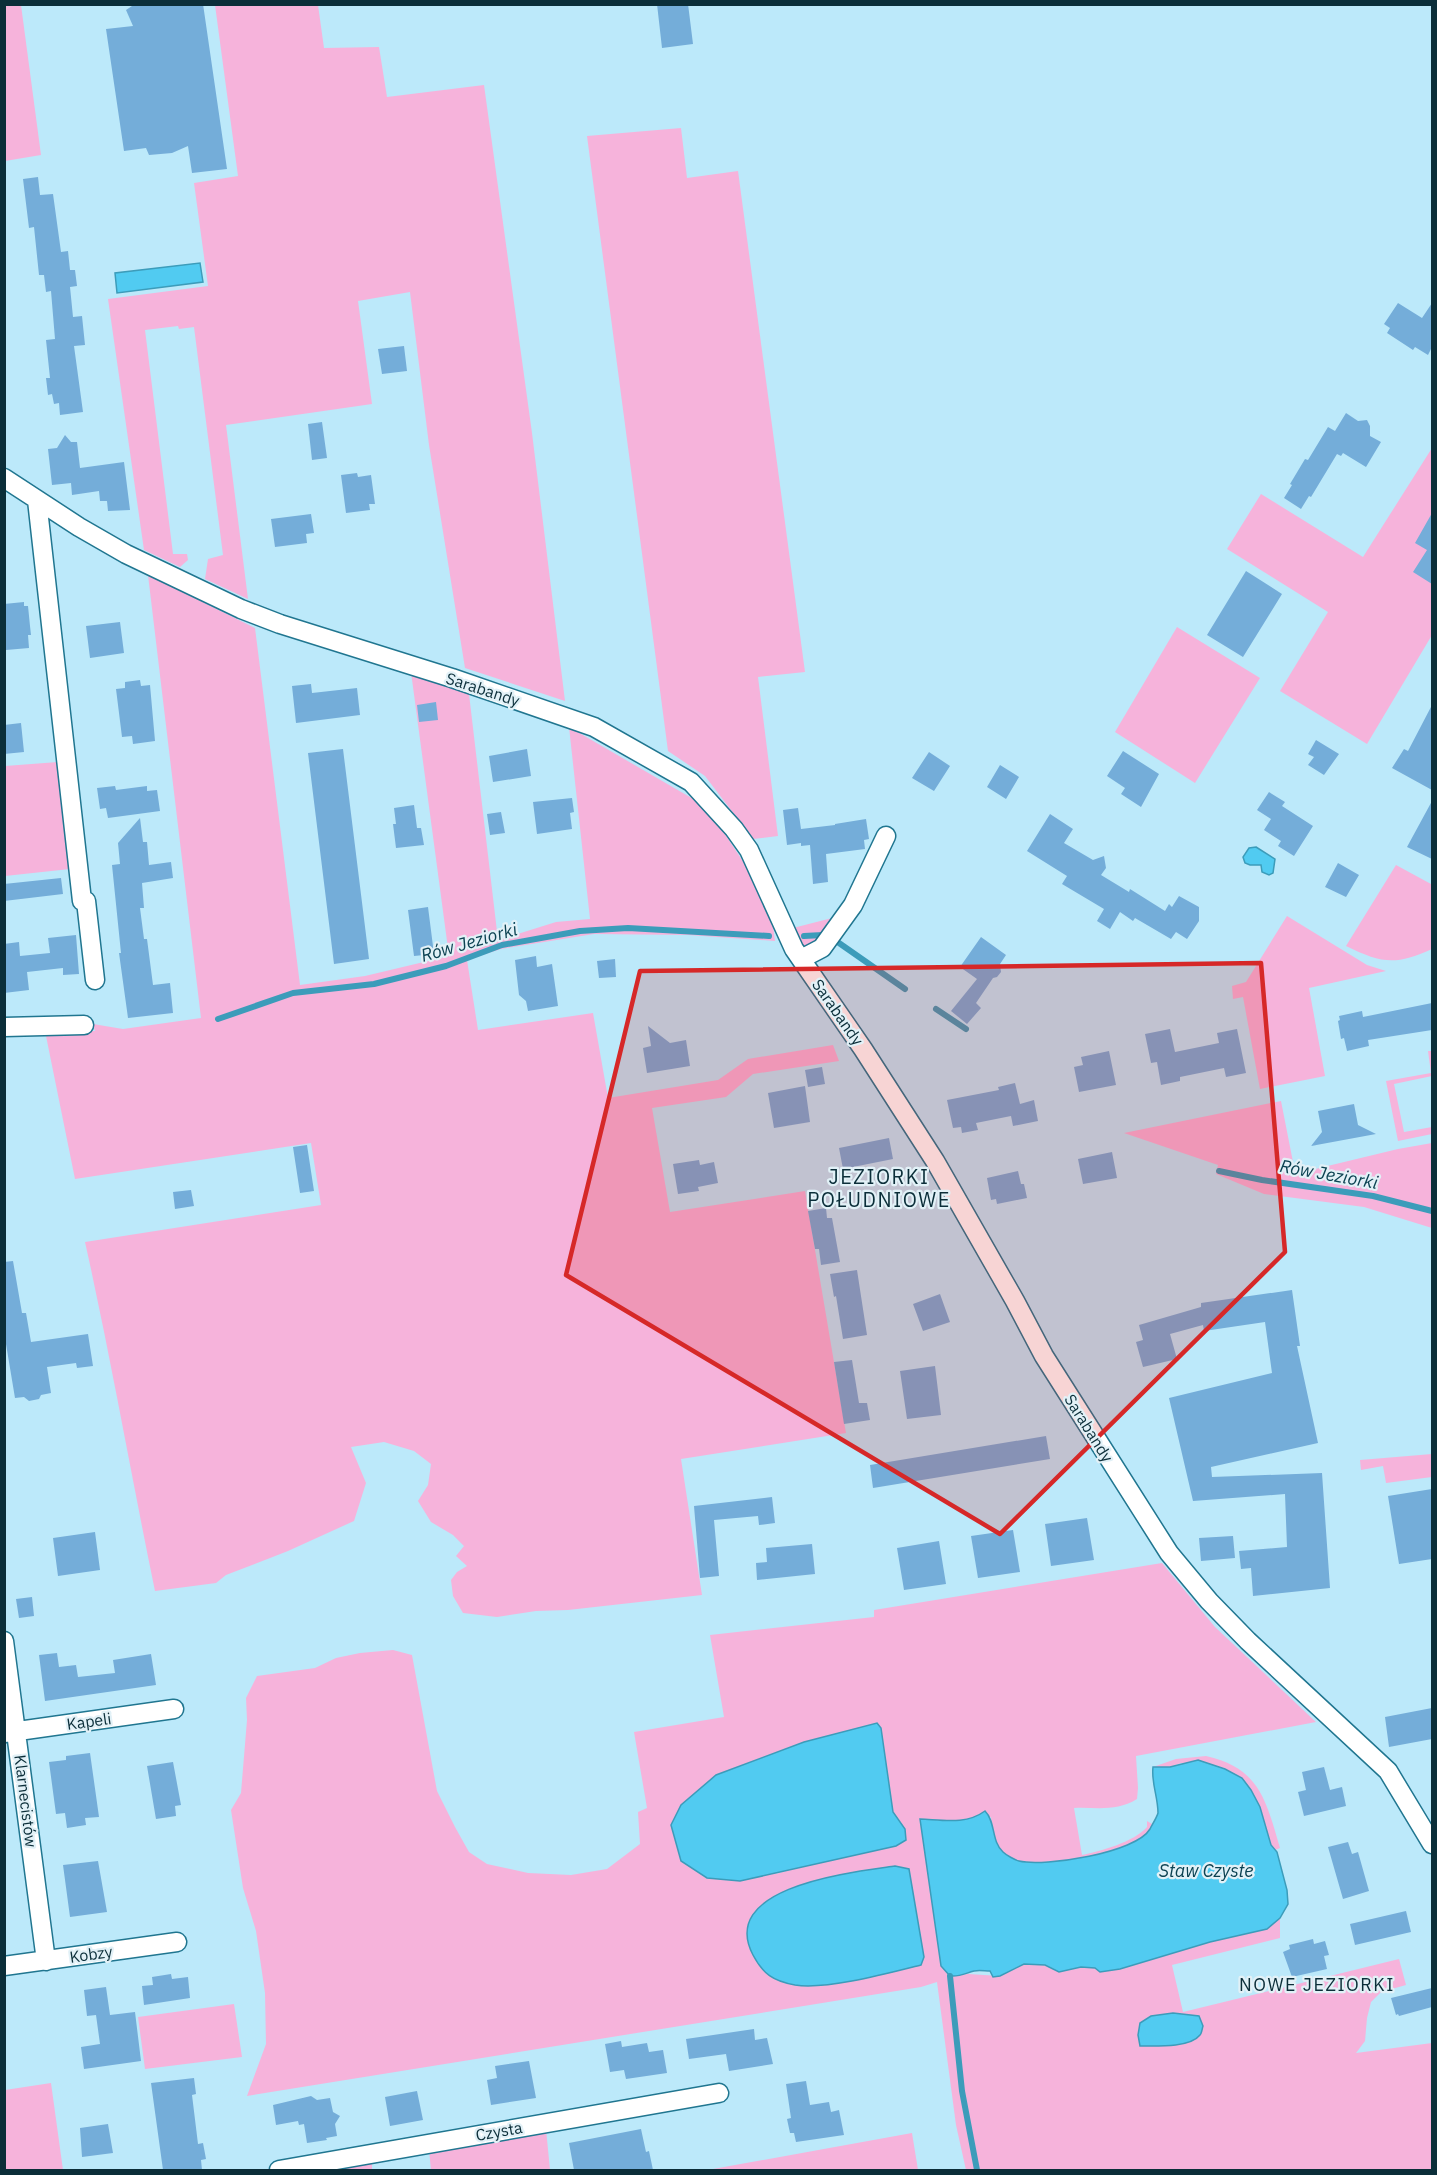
<svg xmlns="http://www.w3.org/2000/svg" width="1437" height="2175" viewBox="0 0 1437 2175" font-family="'IBM Plex Sans',sans-serif">
  <style>
    .green { fill: #f6b3db; fill-rule: evenodd }
    .water { fill: #51cbf1; stroke: #3c9cba; stroke-width: 1.5 }
    .lines { fill: none; stroke-linecap: round; stroke-linejoin: round }
    .stream { stroke: #3c9cba; stroke-width: 6 }
    .building { fill: #74add9 }
    .street-casing { stroke: #207690; stroke-width: 21 }
    .street { stroke: #fff; stroke-width: 18 }
    .marked { fill: #d62828; fill-opacity: 0.2; stroke: #d62828; stroke-width: 4.5; stroke-linejoin: round }
    .labels { text-anchor: middle; dominant-baseline: central; stroke-width: 4.5; stroke-linejoin: round; paint-order: stroke }
    .street-label { font-size: 16px; fill: #0b2e39; stroke: #e2f1f7 }
    .water-label { font-size: 18px; font-style: italic; fill: #0c4252; stroke: #e2f1f7 }
    .neighbourhood-label { font-size: 18px; letter-spacing: 1.5px; fill: #0b2e39; stroke: #e2f1f7 }
    .quarter-label { font-size: 20px; letter-spacing: 1.5px; fill: #0b2e39; stroke: #e2f1f7 }
  </style>
  <rect width="100%" height="100%" fill="#bce9fa"/>
  <!-- green -->
  <path class="green" d="M5 4 21 5 41 155 5 161Z
    M215 5H318L324 48 379 47 387 97 484 85 532 433 565 701 465 668 429 445 410 292 358 301 372 404 226 425 248 599 205 579 208 559 223 555 194 327 179 329 178 326 145 330 173 554H187L188 560 180 567 144 550 108 299 208 286 194 183 238 176Z
    M681 128 687 178 738 171 805 672 758 677 778 836 753 839 705 776 668 751 587 136Z
    M1432 448V635L1367 744 1280 691 1328 612 1227 549 1261 494 1363 557Z
    M148 575 255 628 300 985 365 976 449 956 411 672 469 694 498 940 556 922 590 919 569 727 695 800 719 825 746 866 773 926 775 941 688 935 594 934 501 949 467 960 478 1030 593 1013 608 1098 718 1080 748 1059 833 1045 839 1061 753 1074 726 1097 652 1108 670 1212 805 1191 846 1433 681 1459 702 1595 568 1610 536 1611 497 1617 463 1613 453 1596 451 1580 457 1572 467 1566 456 1556 464 1546 453 1535 431 1522 418 1501 428 1485 431 1464 414 1451 384 1442 351 1447 366 1483 354 1521 288 1551 226 1575 216 1583 155 1591C131 1475 111 1358 85 1242L321 1205 311 1143 75 1179 45 1031H95L93 1024 123 1029 201 1018Z
    M1177 627 1260 678 1195 783 1115 732Z
    M58 762 70 869 5 876V766Z
    M1396 865 1431 884 1432 882V949C1395 966 1381 963 1346 946Z
    M1287 916 1367 965 1386 971 1309 988 1325 1076 1260 1089 1243 997 1233 999 1232 986 1246 982Z
    M836 917 819 945 802 949 793 928Z
    M1428 1051H1432V1076L1394 1084 1404 1132 1432 1127V1134L1398 1141 1386 1081 1431 1073Z
    M1281 1101 1293 1162 1282 1164 1297 1171 1311 1170 1398 1149 1432 1143V1228L1364 1207 1264 1194 1216 1174 1218 1165 1124 1133Z
    M1432 1454V1477L1386 1483 1383 1466 1361 1470 1360 1460Z
    M1162 1563 1215 1627 1316 1722 1136 1756 1138 1788 1137 1799C1116 1812 1097 1807 1074 1808L1082 1855C1101 1851 1134 1842 1147 1827V1821L1152 1824C1151 1828 1148 1833 1145 1836 1128 1853 1042 1867 1019 1861 1015 1860 1006 1855 1003 1852 994 1843 992 1829 991 1817L953 1821 920 1819 950 1976 968 1974 1000 1976 1024 1964 1045 1965 1059 1972 1081 1967 1095 1968 1100 1972C1138 1966 1175 1952 1211 1942 1237 1934 1259 1935 1280 1918V1938L1172 1965 1183 2012 1399 1959 1406 1985 1381 1992 1371 2002 1367 2018 1365 2041 1356 2053 1432 2043V2170H966L956 2125 937 1982 921 1987 247 2096 266 2044 265 1993 256 1931 243 1888 231 1810 241 1793 247 1720 246 1698 257 1676 315 1668 336 1658 360 1653 393 1650 412 1655 437 1791 455 1827 469 1852 487 1864 528 1873 571 1875 607 1869 640 1844 638 1812 647 1808 634 1732 724 1717 710 1635 874 1617V1610ZM881 1728 893 1812 900 1821 895 1846 802 1866 776 1874ZM895 1866 909 1869 924 1957 921 1965C888 1972 827 1990 795 1985 773 1981 763 1974 753 1955 717 1886 854 1872 895 1866Z
    M1206 1756C1260 1768 1266 1801 1280 1848L1275 1850 1271 1845 1260 1807 1242 1778 1181 1763 1170 1767H1153L1176 1759Z
    M234 2004 242 2057 145 2069 138 2017Z
    M51 2083 63 2170H5V2090Z
    M546 2129 550 2170H431L429 2150Z
    M912 2133 918 2170H714L713 2169Z
    M372 2160V2170H313Z"/>
  <!-- water -->
  <path class="water" d="M200 263 203 282 117 293 115 273Z
    M1256 847 1275 859 1273 873 1269 875 1262 872 1261 865H1250L1245 863 1243 857 1249 848Z
    M877 1723 881 1728 893 1812 905 1829 906 1840 896 1846 740 1881 707 1878 681 1861 671 1825 681 1805 716 1775 804 1742Z
    M1198 1760 1225 1769 1242 1778 1251 1790 1260 1807 1271 1845 1277 1852 1287 1890 1288 1904 1280 1918 1267 1929 1210 1942 1120 1969 1100 1972 1095 1968 1081 1967 1059 1972 1045 1965 1024 1964 1000 1976 993 1977 990 1971C985 1971 979 1970 974 1971 966 1973 960 1977 950 1976L941 1966 920 1819C943 1820 966 1825 985 1811 996 1822 991 1841 1003 1852 1006 1855 1015 1860 1019 1861 1045 1867 1136 1853 1150 1829 1152 1825 1157 1817 1158 1813 1158 1797 1151 1782 1153 1767H1170Z
    M895 1866 909 1869 924 1957 921 1965C889 1973 827 1990 795 1985 773 1981 763 1974 753 1955 717 1886 854 1872 895 1866Z
    M1173 2013 1199 2016 1203 2026C1202 2029 1202 2033 1200 2035 1190 2048 1155 2046 1140 2046L1138 2035 1140 2023 1151 2016Z"/>
  <g class="lines">
    <!-- stream -->
    <path class="stream" d="M804 936 823 935
      M839 943 905 989
      M936 1009 966 1029
      M218 1019 293 993 374 984 446 966 502 945 580 931 628 928 769 936
      M1219 1171 1262 1180 1373 1196 1432 1211
      M950 1976 962 2091 977 2170"/>
  </g>
  <!-- building -->
  <path class="building" d="M135 4H203L227 169 192 173 188 146 172 153 149 155 146 148 124 151 106 29 133 26 126 10Z
    M657 4H688L693 44 662 48Z
    M38 177 40 195 53 194 61 252 68 251 70 270H75L77 286 70 287 73 317 82 316 85 345 74 346 83 412 60 415 59 403 54 404 52 394 48 395 46 378H50L46 340 55 339 51 291 46 292 44 275H39L34 227 29 228 23 179Z
    M1398 303 1422 318 1432 303V347L1428 355 1415 347 1413 350 1387 333 1390 328 1384 324Z
    M404 346 407 371 382 374 378 349Z
    M1346 413 1358 421 1367 420 1370 426V436L1381 442 1366 467 1343 453 1341 456 1337 454 1311 497 1309 496 1301 509 1284 498 1292 485 1290 484 1305 459 1308 460 1328 427 1335 431Z
    M322 422 327 458 312 460 308 424Z
    M65 435 71 442H77L80 468 124 462 130 510 108 511 107 501H100L99 491 72 495 71 483 52 485 48 449 57 448Z
    M357 473 358 477 371 475 375 504H369L370 510 346 513 341 475Z
    M1432 513V584L1413 572 1427 550 1415 543Z
    M311 514 314 533 306 534 307 543 275 547 271 519Z
    M1246 571 1282 594 1243 657 1207 635Z
    M24 602V606H28L30 626 31 635H28L29 648 6 650 4 604Z
    M120 622 124 653 90 658 86 626Z
    M140 680 141 686 150 685 155 741 133 744 132 736 122 737 116 689 125 688V682Z
    M311 684 312 693 357 688 360 715 296 723 292 686Z
    M436 702 438 720 419 722 417 705Z
    M1432 705V790L1392 768 1404 749 1408 751Z
    M21 723 24 752 4 754V725Z
    M1316 740 1339 754 1324 775 1308 765 1314 757 1308 754Z
    M343 749 369 959 334 964 308 753Z
    M527 749 531 776 493 782 489 756Z
    M1123 751 1159 774 1141 807 1121 794 1125 788 1107 776Z
    M929 752 950 766 934 791 912 778Z
    M1000 765 1019 777 1006 799 987 787Z
    M115 786 116 790 147 786V791L157 790 160 811 108 818 106 808 100 809 97 788Z
    M1269 792 1285 802 1282 806 1313 826 1294 856 1278 846 1281 841 1264 830 1271 819 1257 810Z
    M572 798 574 812 570 813 572 829 537 834 533 802Z
    M1432 801V859L1407 847Z
    M414 805 417 828H421L424 845 396 848 393 824H396L394 808Z
    M798 808 801 829 835 825V824L866 819 869 839 864 840 865 849 826 854 828 882 813 884 810 845 801 846V843L787 845 783 810Z
    M501 812 505 833 490 835 487 814Z
    M1050 814 1073 829 1064 843 1093 860 1104 856 1106 868 1101 875 1129 892 1130 889 1165 911 1169 904 1172 907 1179 896 1199 907V921L1187 939 1176 932 1171 939 1135 918 1133 921 1120 912 1110 929 1097 921 1104 909 1062 884 1067 876 1027 851Z
    M140 818 143 842H147L149 865 171 862 173 878 142 883 144 908H140L144 939H147L153 985 170 983 173 1013 128 1018 119 953H121L112 865 120 864 118 843Z
    M1338 863 1359 875 1346 897 1325 887Z
    M61 878 63 894 4 901V884Z
    M428 907 434 954 414 956 408 910Z
    M76 935 79 974 63 975V968L27 972 29 990 4 993V944L19 942 20 956 50 953 48 938Z
    M981 937 1006 955 1000 964 1001 972 997 977 993 978 976 1003 981 1008 967 1024 951 1011 977 979 960 967Z
    M536 956 537 967 552 964 558 1006 528 1011 526 1001 519 995 515 960Z
    M615 959 616 977 599 978 597 961Z
    M1432 1003V1030L1368 1040 1369 1046 1347 1051 1344 1038 1341 1039 1338 1021 1340 1020 1339 1016 1362 1011 1363 1017Z
    M648 1026 670 1043 686 1040 690 1066 647 1073 643 1048 651 1046Z
    M1170 1029 1175 1052 1219 1043 1217 1033 1237 1029 1246 1073 1226 1077 1224 1068 1180 1077V1081L1161 1085 1157 1062 1151 1063 1145 1034Z
    M1109 1051 1116 1085 1079 1092 1074 1067 1083 1065 1081 1057Z
    M822 1067 825 1084 808 1087 805 1070Z
    M1015 1083 1020 1104 1034 1100 1038 1121 1013 1126 1011 1116 976 1123 978 1130 962 1133 961 1127 953 1128 947 1100 999 1090 998 1087Z
    M805 1086 810 1122 774 1128 768 1093Z
    M1354 1104 1358 1125 1376 1134 1311 1146 1322 1132 1318 1111Z
    M889 1138 893 1159 843 1169 839 1148Z
    M307 1145 314 1191 300 1193 293 1147Z
    M1112 1152 1117 1178 1083 1184 1078 1159Z
    M699 1160 700 1165 714 1162 718 1183 698 1187 699 1191 678 1194 673 1164Z
    M1018 1171 1021 1184H1024L1027 1198 997 1204 996 1199 991 1200 987 1178Z
    M191 1190 194 1206 175 1209 173 1192Z
    M826 1208 827 1218H832L840 1262 821 1265 819 1249H815L808 1211Z
    M13 1261 22 1313H26L31 1342 88 1334 93 1366 77 1368 76 1363 47 1367 51 1393 41 1395 39 1399 29 1401 24 1397 15 1398 4 1332V1262Z
    M857 1270 867 1335 843 1339 836 1296 834 1297 830 1274Z
    M1292 1290 1300 1346H1297L1318 1443 1211 1467 1212 1477 1322 1473 1330 1588 1253 1596 1251 1568 1241 1569 1239 1551 1287 1547 1285 1494 1193 1501 1169 1398 1272 1373 1265 1322 1204 1331 1203 1325 1170 1334 1177 1359 1143 1367 1136 1342 1143 1340 1139 1325 1201 1307V1303Z
    M940 1294 950 1322 923 1331 913 1304Z
    M852 1360 859 1403H867L870 1420 844 1424 834 1362Z
    M935 1366 941 1415 907 1419 900 1371Z
    M1046 1436 1050 1459 873 1488 870 1465Z
    M1432 1489V1559L1399 1564 1388 1496Z
    M772 1497 775 1523 759 1525 758 1516 714 1520 719 1576 700 1578 694 1506Z
    M1087 1518 1094 1560 1051 1566 1045 1524Z
    M1013 1530 1020 1572 978 1578 971 1536Z
    M95 1532 100 1570 58 1576 53 1538Z
    M1233 1536 1235 1558 1201 1561 1199 1538Z
    M939 1541 946 1584 904 1590 897 1548Z
    M812 1544 815 1574 757 1580 756 1563 767 1562 766 1548Z
    M32 1597 34 1616 19 1618 16 1599Z
    M57 1653 59 1667 76 1665 78 1677 115 1673 113 1660 151 1654 156 1685 45 1701 39 1655Z
    M1432 1708V1739L1389 1747 1385 1717Z
    M90 1753 99 1817 85 1818 86 1825 67 1828 65 1813 56 1814 49 1762 66 1760V1756Z
    M173 1762 181 1805 175 1806 176 1816 156 1819 147 1766Z
    M1324 1767 1330 1790 1342 1787 1346 1806 1304 1816 1298 1792 1306 1790 1302 1772Z
    M1348 1842 1352 1854 1358 1852 1369 1891 1343 1899 1328 1847Z
    M98 1861 107 1912 70 1917 63 1865Z
    M1406 1911 1411 1932 1355 1945 1350 1924Z
    M1313 1939 1314 1944 1325 1941 1329 1955 1324 1956 1327 1969 1292 1977 1283 1952 1290 1949 1289 1945Z
    M171 1974 172 1979 188 1977 190 1998 144 2005 142 1986 153 1985 152 1977Z
    M106 1987 110 2015 135 2012 141 2061 84 2069 81 2047 100 2044 96 2015 87 2016 84 1990Z
    M1432 1988V2007L1399 2016 1398 2014 1396 2015 1391 1998Z
    M754 2029 755 2040 767 2038 773 2064 729 2071 726 2054 689 2059 686 2039Z
    M621 2041 622 2047 647 2043 649 2052 663 2050 667 2073 626 2079 624 2070 610 2072 605 2044Z
    M529 2061 536 2098 491 2105 487 2080 497 2078 495 2066Z
    M194 2078 196 2094 192 2095 198 2144 203 2143 206 2159 201 2160 202 2170H163L151 2083Z
    M806 2081 810 2105 829 2102 831 2112 839 2110 844 2135 796 2142 794 2133H790L787 2119 791 2118 786 2084Z
    M417 2091 423 2120 390 2126 385 2097Z
    M311 2096 317 2100 330 2098 333 2112 340 2116 335 2124 337 2136 326 2138 327 2140 307 2143 304 2124 299 2125 298 2121 276 2125 273 2105Z
    M108 2124 113 2153 82 2157 80 2128Z
    M641 2129 646 2152 649 2151 653 2170H574L569 2143Z"/>
  <g class="lines">
    <defs>
      <path id="street" d="M4 478 79 527 126 554 241 609 280 624 452 678 594 727 691 782 734 829 749 850 794 949 863 1049 935 1161 1015 1301 1044 1356 1169 1553 1209 1601 1248 1641 1388 1771 1432 1844
        M37 500 82 901H86L95 980
        M801 959 822 948 853 905 886 836
        M4 1027 84 1025
        M4 1641 46 1961
        M4 1733 174 1709
        M4 1966 177 1942
        M279 2170 719 2093"/>
    </defs>
    <!-- street casing -->
    <use href="#street" class="street-casing"/>
    <!-- street -->
    <use href="#street" class="street"/>
  </g>
  <!-- marked area -->
  <path class="marked" d="M1261 963 1285 1252 1000 1534 566 1275 640 971Z"/>
  <g class="labels">
    <!-- street labels -->
    <g class="street-label">
      <text transform="translate(483 689) rotate(18)">Sarabandy</text>
      <text transform="translate(838 1012) rotate(55)">Sarabandy</text>
      <text transform="translate(1089 1428) rotate(58)">Sarabandy</text>
      <text transform="translate(89 1721) rotate(-8)">Kapeli</text>
      <text transform="translate(26 1801) rotate(83)">Klarnecistów</text>
      <text transform="translate(91 1954) rotate(-8)">Kobzy</text>
      <text transform="translate(499 2131) rotate(-10)">Czysta</text>
    </g>
    <!-- water labels -->
    <g class="water-label">
      <text transform="translate(469 942) rotate(-16)">Rów Jeziorki</text>
      <text transform="translate(1329 1174) rotate(10)">Rów Jeziorki</text>
      <text x="1206" y="1870">Staw Czyste</text>
    </g>
    <!-- neighbourhood labels -->
    <g class="neighbourhood-label">
      <text x="1317" y="1984">NOWE JEZIORKI</text>
    </g>
    <!-- quarter labels -->
    <g class="quarter-label">
      <text x="879" y="1176">JEZIORKI<tspan x="879" dy="23">POŁUDNIOWE</tspan></text>
    </g>
  </g>
  <!-- border -->
  <rect width="1437" height="2175" fill="none" stroke="#0b2e39" stroke-width="12"/>
</svg>
